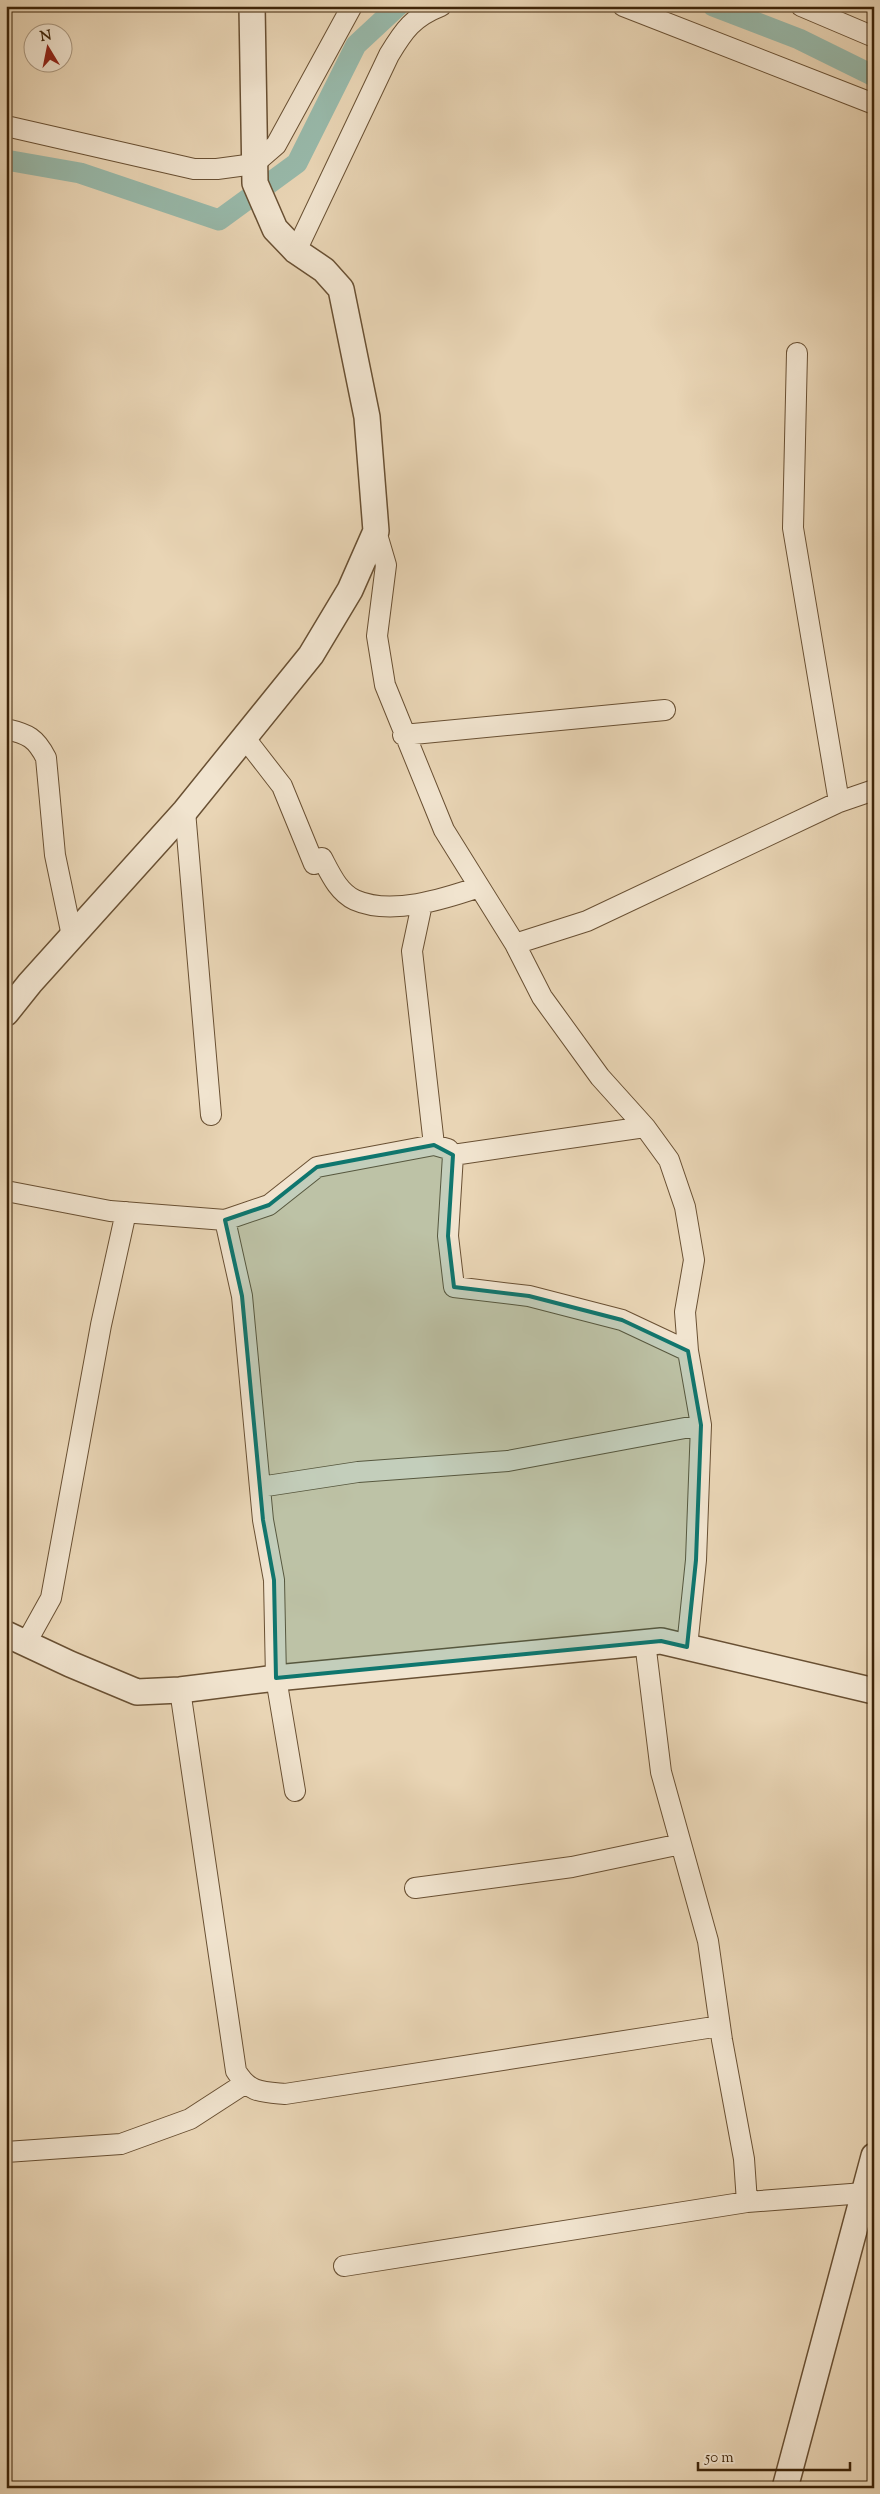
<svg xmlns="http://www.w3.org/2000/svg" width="880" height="2494" viewBox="0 0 880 2494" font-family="'Sorts Mill Goudy',serif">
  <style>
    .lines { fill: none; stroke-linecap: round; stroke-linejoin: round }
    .canal { stroke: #98b9aa; stroke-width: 21 }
    .minor-casing { stroke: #695033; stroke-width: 22 }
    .tertiary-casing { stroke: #695033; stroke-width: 28 }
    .minor { stroke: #f1e4cf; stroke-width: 20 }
    .tertiary { stroke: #f1e4cf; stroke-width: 25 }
    .marked { fill: #0f766e; fill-opacity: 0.2; stroke: #0f766e; stroke-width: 4; stroke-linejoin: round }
  </style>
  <rect width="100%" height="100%" fill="#e9d5b5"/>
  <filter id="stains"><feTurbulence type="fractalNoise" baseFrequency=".004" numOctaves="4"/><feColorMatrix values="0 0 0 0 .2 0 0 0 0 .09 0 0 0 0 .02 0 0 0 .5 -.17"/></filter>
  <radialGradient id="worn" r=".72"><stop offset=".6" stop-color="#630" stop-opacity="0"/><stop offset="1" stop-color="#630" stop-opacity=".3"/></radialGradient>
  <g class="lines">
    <!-- canal -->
    <path class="canal" d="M713 6 799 39 874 76
      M6 160 80 173 219 220 297 163 356 45 398 6"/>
    <defs>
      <path id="minor" d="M623 6 874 104
        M801 6 874 37
        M6 126 194 169H217L254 164 276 145 352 6
        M296 251 389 55C404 30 413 17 441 6
        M797 353 793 528 839 802
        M376 531 386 565 377 636 385 685 444 830 515 944 542 997 600 1077 645 1127 669 1160 685 1207 694 1260 685 1312 688 1351 701 1425 696 1560 687 1647
        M6 729C28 734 36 738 46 758L55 855 72 936
        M403 735 665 710
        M244 737 282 786 314 864
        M185 811 211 1115
        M322 858C330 873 338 892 355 900 391 916 444 899 479 887
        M422 904 412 951 434 1145
        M515 944 587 921 839 802 874 790
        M453 1155 645 1127
        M6 1191 110 1211 225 1220 269 1205 317 1167 434 1145 448 1149 453 1155 448 1236 454 1287 529 1296 622 1320 688 1351
        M225 1220 242 1296 263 1520 274 1580 276 1678 295 1791
        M260 1487 358 1472 508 1461 701 1425
        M645 1642 661 1772 708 1941 722 2040 744 2159 747 2202
        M26 1643 51 1598 101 1325 126 1212
        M180 1690 236 2071C249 2093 262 2092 285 2094L720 2026
        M415 1888 572 1867 681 1844
        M6 2152 121 2144 190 2119 244 2084
        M344 2266 747 2202 864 2193"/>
      <path id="tertiary" d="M6 1013 30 983 185 811 311 655 350 590 376 531 367 417 341 289 324 270 296 251 275 229 255 183 252 6
        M6 1634 70 1664 137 1692 180 1690 276 1678 661 1641 874 1691
        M785 2488 874 2156"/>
    </defs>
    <!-- minor casing -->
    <use href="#minor" class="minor-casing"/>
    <!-- tertiary casing -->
    <use href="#tertiary" class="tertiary-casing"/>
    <!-- minor -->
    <use href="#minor" class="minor"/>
    <!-- tertiary -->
    <use href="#tertiary" class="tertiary"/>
  </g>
  <!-- marked area -->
  <path class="marked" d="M434 1145 453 1155 448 1236 454 1287 529 1296 622 1320 688 1351 701 1425 696 1560 687 1647 661 1641 276 1678 274 1580 263 1520 242 1296 225 1220 269 1205 317 1167Z"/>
  <!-- margin -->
  <rect width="880" height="2494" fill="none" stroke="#e9d5b5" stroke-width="25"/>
  <rect x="8" y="8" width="865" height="2479" fill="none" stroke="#3e2408" stroke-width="2.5"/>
  <rect x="12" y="12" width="855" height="2469" fill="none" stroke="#3e2408"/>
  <!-- north arrow -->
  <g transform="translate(48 48) rotate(350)"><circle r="24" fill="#f1e4cf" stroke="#a9977f"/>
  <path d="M0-4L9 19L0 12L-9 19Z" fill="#8f2418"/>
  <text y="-8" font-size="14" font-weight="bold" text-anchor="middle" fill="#3e2408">N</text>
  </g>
  <!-- scale -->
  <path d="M698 2462v8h152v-8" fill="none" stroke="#3e2408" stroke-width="2.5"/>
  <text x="705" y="2462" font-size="15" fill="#3e2408" stroke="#f1e4cf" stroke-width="4" paint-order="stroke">50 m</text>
  <rect width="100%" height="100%" filter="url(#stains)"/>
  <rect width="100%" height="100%" fill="url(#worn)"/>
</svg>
